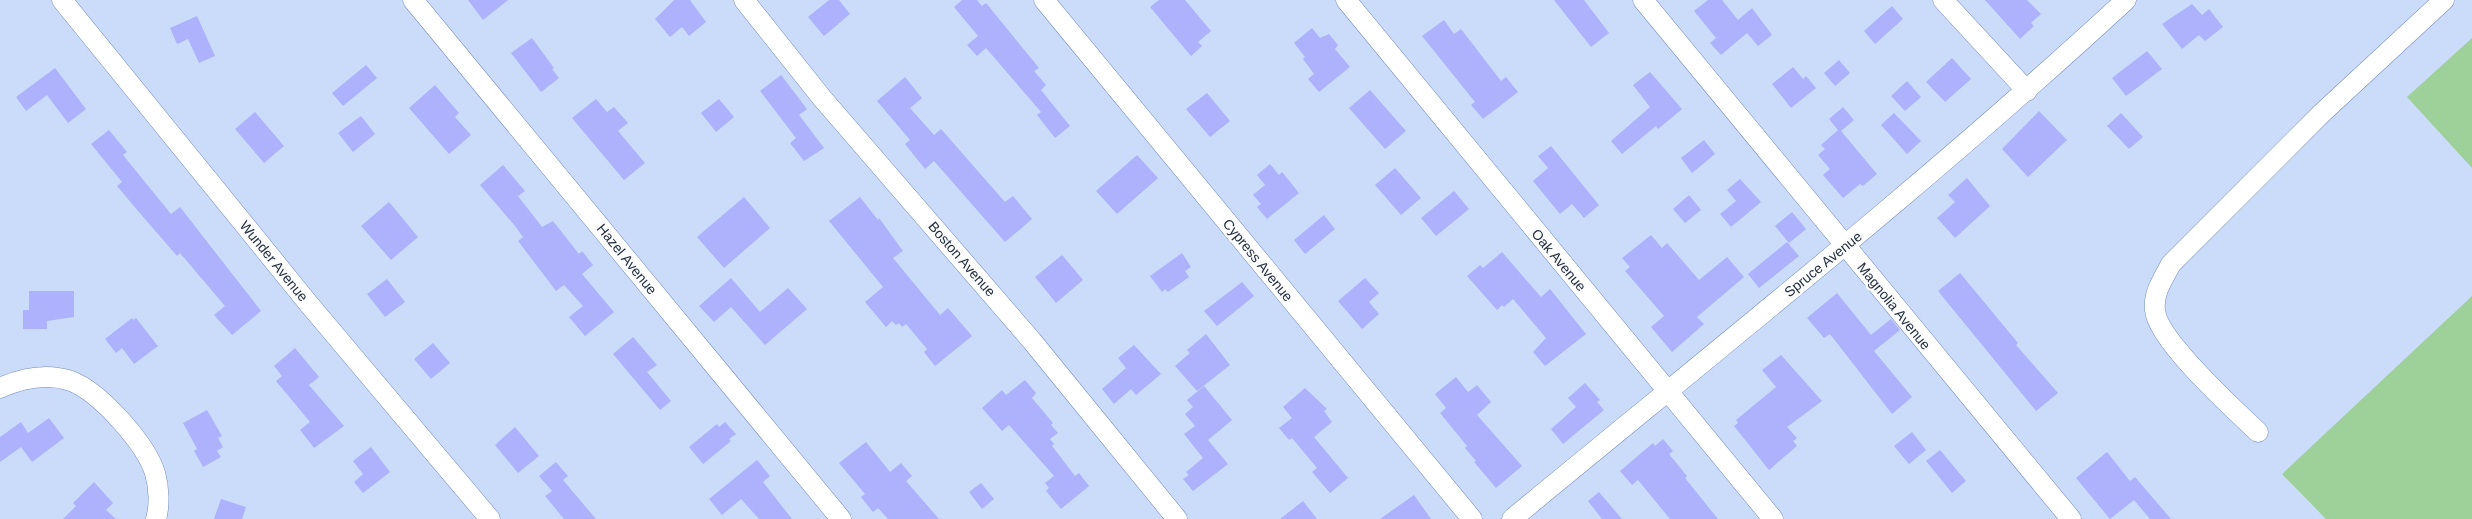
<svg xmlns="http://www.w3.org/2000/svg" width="2472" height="519" viewBox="0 0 2472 519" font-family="Arial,sans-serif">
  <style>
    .green { fill: #9ed199 }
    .building { fill: #aeb1fc }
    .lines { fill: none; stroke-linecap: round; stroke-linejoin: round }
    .minor-casing { stroke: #728cbb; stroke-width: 21 }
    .minor { stroke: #fff; stroke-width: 20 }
    .labels { text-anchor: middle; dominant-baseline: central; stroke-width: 5; stroke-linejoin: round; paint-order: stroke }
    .street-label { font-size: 14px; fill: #242f42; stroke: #fcfcfc }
  </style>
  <rect width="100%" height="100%" fill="#cbdcfb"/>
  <!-- green -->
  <path class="green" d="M2472 38V168L2407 97Z
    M2472 296V519H2326L2282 474Z"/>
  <!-- building -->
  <path class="building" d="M468 0H508L483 20Z
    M674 0H690L706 22 689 36 682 27 670 37 655 19Z
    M829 0H839L850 14 824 36 808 17Z
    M962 0H977L982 6 986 3 1039 68 1034 71 1046 85 1041 90 1070 126 1055 138 1037 115 1041 112 986 48 977 56 967 45 978 36 954 7Z
    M1159 0H1185L1211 31 1198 42 1202 46 1191 56 1150 7Z
    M1554 0H1584L1609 33 1591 47Z
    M1708 0H1722L1738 20 1752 8 1772 35 1758 46 1747 33 1721 55 1710 43 1716 38 1694 11Z
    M1985 0H2027L2041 14 2031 23 2034 26 2020 39Z
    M2192 4 2202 15 2209 9 2223 27 2205 41 2199 35 2182 49 2162 24Z
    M1892 6 1903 19 1875 44 1864 31Z
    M197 16 215 56 199 63 188 39 177 44 170 28Z
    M1444 20 1454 34 1461 29 1501 81 1506 77 1518 92 1483 119 1471 105 1475 102 1422 36Z
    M1312 28 1320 38 1329 34 1338 45 1335 49 1350 67 1319 92 1308 79 1314 74 1303 59 1305 57 1294 43Z
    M532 38 554 68 552 69 559 78 541 92 511 53Z
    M2147 51 2162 69 2126 96 2112 78Z
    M1952 58 1971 79 1945 102 1926 82Z
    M1839 60 1850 73 1835 86 1824 73Z
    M366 65 377 78 343 106 332 93Z
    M1793 67 1803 79 1806 76 1816 88 1791 108 1772 84Z
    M55 68 86 109 68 123 47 95 26 111 16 97Z
    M1650 72 1682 109 1658 129 1656 126 1622 154 1611 141 1650 107 1633 85Z
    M781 75 807 109 799 115 824 148 804 161 790 143 796 138 760 91Z
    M905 77 922 98 910 108 934 135 941 129 1005 202 1013 196 1032 219 1005 242 934 161 925 169 905 144 910 140 877 101Z
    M1907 81 1921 97 1905 111 1891 96Z
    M435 85 459 113 455 117 471 135 449 154 409 108Z
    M1370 90 1406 131 1385 149 1349 108Z
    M1207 93 1230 121 1210 137 1186 109Z
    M596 99 607 112 614 107 628 123 618 131 645 163 624 180 572 118Z
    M719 99 734 117 716 132 701 113Z
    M1843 107 1854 120 1841 131 1877 174 1863 186 1860 184 1843 198 1823 175 1830 169 1818 155 1825 149 1821 145 1838 130 1829 119Z
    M2039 111 2067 140 2028 177 2002 149Z
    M255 112 284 146 264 163 235 129Z
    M1894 113 1921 141 1907 154 1881 125Z
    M2121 113 2143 137 2129 149 2107 126Z
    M361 116 375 134 353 152 338 133Z
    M109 130 127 152 123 155 171 214 180 207 261 311 232 335 214 315 225 306 180 253 177 256 138 211 117 186 122 182 91 144Z
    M1704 140 1715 154 1692 173 1681 158Z
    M1551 146 1599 205 1584 218 1572 204 1560 214 1533 181 1548 168 1538 156Z
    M1137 155 1158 178 1117 214 1096 191Z
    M1270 164 1279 175 1282 172 1299 193 1267 219 1257 207 1261 204 1253 195 1265 185 1257 175Z
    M503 165 525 191 518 196 542 227 553 221 579 254 582 251 593 265 582 274 614 312 585 336 569 317 583 306 564 285 556 291 518 241 523 237 515 226 480 185Z
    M1395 168 1421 198 1401 215 1375 185Z
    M1967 178 1990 206 1955 238 1937 218 1955 202 1948 195Z
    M1740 179 1761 202 1731 227 1720 214 1736 201 1727 190Z
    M1454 191 1469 209 1436 236 1421 218Z
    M1689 195 1701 210 1685 223 1673 209Z
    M744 197 770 228 724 268 697 237Z
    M860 197 878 220 879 218 903 251 893 258 940 315 948 308 972 336 935 366 924 352 927 349 906 324 902 327 899 323 896 325 892 321 886 327 865 302 883 287 829 221Z
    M389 202 418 237 391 260 361 226Z
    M1792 212 1806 229 1789 243 1775 226Z
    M1324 215 1335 229 1305 254 1294 240Z
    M1651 235 1662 248 1667 243 1699 280 1727 257 1744 277 1697 317 1704 324 1672 352 1651 327 1664 316 1625 271 1630 267 1622 258Z
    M1787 242 1799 256 1759 288 1748 274Z
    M1502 252 1541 297 1550 289 1586 334 1545 366 1533 352 1546 338 1513 299 1504 307 1502 305 1497 310 1467 276 1480 265 1483 268Z
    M1182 253 1191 267 1185 271 1189 277 1168 292 1165 289 1162 292 1150 276Z
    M1062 255 1083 280 1056 303 1035 277Z
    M1960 273 2018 343 2016 345 2058 393 2036 411 1938 291Z
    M731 278 760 312 788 288 807 309 765 345 731 307 714 322 699 306Z
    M1365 278 1379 293 1369 302 1379 314 1362 329 1338 301Z
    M387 279 405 302 385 317 367 294Z
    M1242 282 1254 296 1217 326 1204 311Z
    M29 291H74V317L47 321V329H23V310H29Z
    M1837 293 1871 335 1891 319 1900 330 1874 351 1912 397 1892 414 1830 334 1824 338 1807 318Z
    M132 318 133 320 136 318 158 346 134 364 122 348 116 353 105 339Z
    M1206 334 1230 365 1197 391 1175 366 1190 353 1187 350Z
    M633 337 657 365 647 372 671 401 660 410 613 354Z
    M433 343 450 363 431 379 414 359Z
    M1134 345 1161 374 1136 395 1131 389 1114 404 1102 389 1126 368 1118 358Z
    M295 348 319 377 309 385 344 426 314 448 300 430 310 422 276 381 282 376 274 366Z
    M1781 355 1822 401 1787 427 1797 438 1793 441 1797 446 1769 470 1734 426 1738 423 1736 420 1776 387 1762 370Z
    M1456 377 1468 392 1477 385 1491 402 1477 415 1522 466 1496 488 1474 462 1476 461 1465 448 1467 446 1440 413 1446 408 1435 394Z
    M1025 380 1036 393 1032 398 1053 423 1051 425 1058 433 1050 439 1054 444 1052 446 1075 476 1079 473 1089 486 1061 509 1046 491 1049 488 1045 483 1054 476 1009 425 1002 431 982 408 1002 390 1006 395Z
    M1585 383 1600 400 1597 402 1604 410 1563 444 1551 429 1576 407 1568 398Z
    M1204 386 1232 420 1208 440 1228 464 1193 491 1183 479 1189 475 1186 472 1203 458 1184 434 1195 426 1185 414 1193 407 1187 400Z
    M1305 388 1327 409 1324 411 1332 422 1314 437 1348 478 1330 493 1312 472 1317 468 1292 438 1289 440 1279 428 1292 418 1283 407Z
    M207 410 222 436 218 438 223 447 217 451 221 457 203 467 194 451 197 449 183 423Z
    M49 418 64 438 32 462 21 447 0 462V437L21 422 28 433Z
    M725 422 736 434 729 439 731 441 703 464 689 447 717 424 719 427Z
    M515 427 539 456 518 473 495 445Z
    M1912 432 1926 450 1909 464 1894 446Z
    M1663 439 1673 451 1669 454 1687 476 1685 478 1718 519H1670L1638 480 1632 485 1620 471 1653 443 1655 446Z
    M866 442 890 472 901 463 912 476 906 481 939 519H888L878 508 873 512 861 497 865 494 839 463Z
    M371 447 390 472 363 493 354 482 363 474 353 461Z
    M1940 450 1966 481 1952 493 1926 461Z
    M2107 452 2130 481 2135 477 2171 519H2150L2134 500 2110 519 2076 478Z
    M757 460 770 476 763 482 792 519H759L741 499 722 515 709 499Z
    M556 462 568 476 563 480 596 519H564L545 496 552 491 539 476Z
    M94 482 113 503 106 510 116 519H63L76 506 73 503Z
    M981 483 994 499 982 509 969 492Z
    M1599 492 1622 519H1602L1588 501Z
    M1414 495 1431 519H1380Z
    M221 499 246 507 242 519H214Z
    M1303 501 1317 519H1280Z"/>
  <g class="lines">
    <defs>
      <path id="minor" d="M62 0 308 303 490 519
        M413 0 841 519
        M744 0 822 98 1032 341 1177 519
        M1044 0 1472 519
        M1346 0 1773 519
        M1643 0 2071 519
        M1943 0 2027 91
        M0 388C22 378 47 373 71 381 100 392 146 444 155 473 159 487 160 505 156 519
        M2258 432C2235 410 2157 340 2155 310 2153 293 2163 279 2171 264L2322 113 2444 0
        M1512 519C1719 348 1929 182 2126 0"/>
    </defs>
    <!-- minor casing -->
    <use href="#minor" class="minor-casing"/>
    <!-- minor -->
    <use href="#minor" class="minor"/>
  </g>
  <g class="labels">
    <!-- street labels -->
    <g class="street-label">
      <text transform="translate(627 259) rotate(51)">Hazel Avenue</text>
      <text transform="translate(962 259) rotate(49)">Boston Avenue</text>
      <text transform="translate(1258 260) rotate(51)">Cypress Avenue</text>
      <text transform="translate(1559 260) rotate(50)">Oak Avenue</text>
      <text transform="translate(274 261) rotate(51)">Wunder Avenue</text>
      <text transform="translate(1823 264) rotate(-39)">Spruce Avenue</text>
      <text transform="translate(1894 306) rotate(51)">Magnolia Avenue</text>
    </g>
  </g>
</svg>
